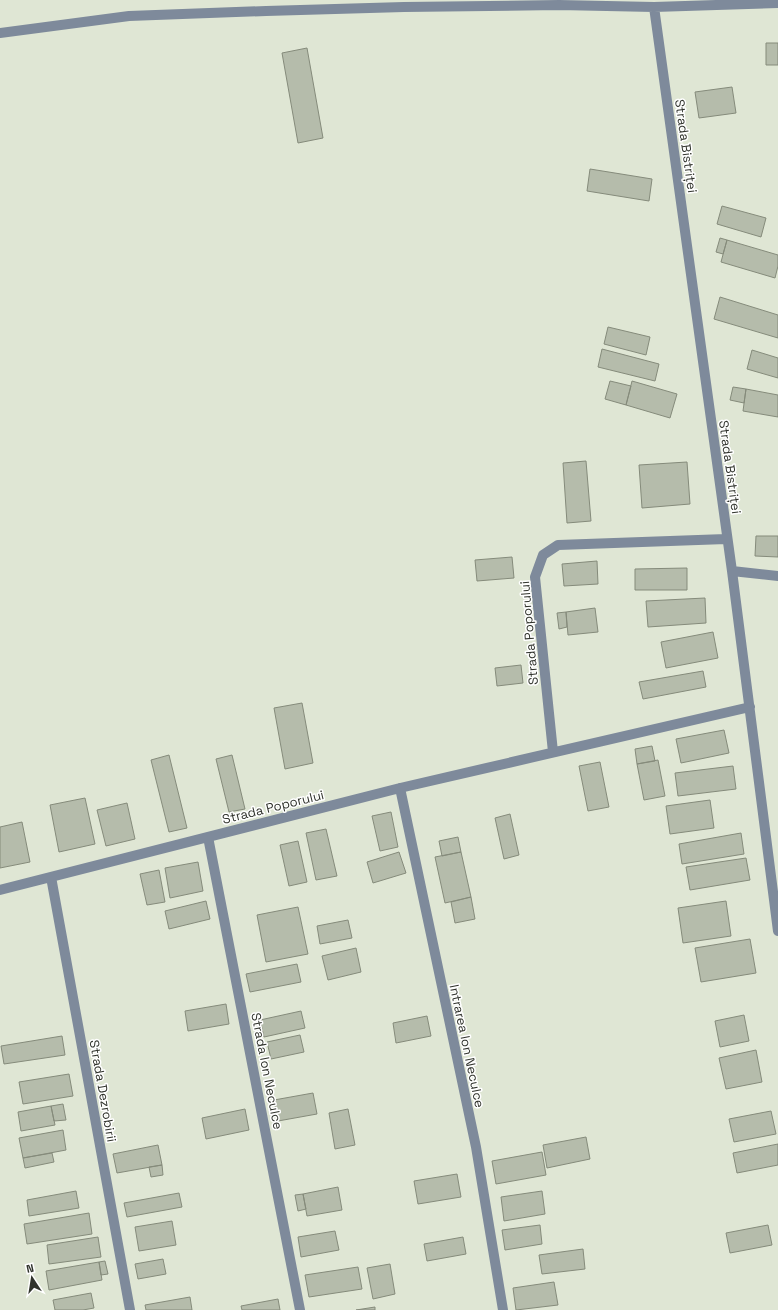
<svg xmlns="http://www.w3.org/2000/svg" width="778" height="1310" viewBox="0 0 778 1310" font-family="'Space Grotesk',sans-serif">
  <style>
    .building { fill: #b5bcab; stroke: #858b7b }
    .lines { fill: none; stroke-linecap: round; stroke-linejoin: round }
    .minor { stroke: #7e8a9b; stroke-width: 10 }
    .labels { text-anchor: middle; dominant-baseline: central; stroke-width: 3; stroke-linejoin: round; paint-order: stroke }
    .street-label { font-size: 13px; fill: #30332c; stroke: #fff }
  </style>
  <rect width="100%" height="100%" fill="#dfe6d4"/>
  <!-- building -->
  <path class="building" d="M766 43H778V65H766Z
    M307 48 323 138 298 143 282 53Z
    M732 87 736 113 699 118 695 92Z
    M590 169 652 179 649 201 587 191Z
    M722 206 766 218 761 237 717 224Z
    M720 238 727 240 723 254 716 252Z
    M727 240 778 255V266L775 278 721 262Z
    M720 297 778 315V338L714 319Z
    M608 327 650 337 646 355 604 344Z
    M602 349 659 364 655 381 598 367Z
    M752 350 778 358V378L747 369Z
    M610 381 631 386 626 405 605 399Z
    M632 381 677 394 670 418 626 405Z
    M733 387 746 389 744 403 730 400Z
    M746 389 778 395V417L743 411Z
    M586 461 591 521 567 523 563 463Z
    M687 462 690 504 642 508 639 465Z
    M756 536H778V557L755 556Z
    M512 557 514 578 477 581 475 560Z
    M597 561 598 584 564 586 562 564Z
    M687 568V590H635V569Z
    M705 598 706 623 648 627 646 601Z
    M595 608 598 632 568 635 566 612Z
    M566 612 567 627 559 629 557 613Z
    M713 632 718 658 666 668 661 642Z
    M521 665 523 683 497 686 495 668Z
    M703 671 706 687 643 699 639 682Z
    M302 703 313 763 285 769 274 708Z
    M724 730 729 753 681 763 676 739Z
    M652 746 655 761 637 764 635 749Z
    M169 755 187 828 169 832 151 760Z
    M232 755 245 809 229 812 216 759Z
    M658 760 665 796 644 800 637 764Z
    M600 762 609 807 588 811 579 766Z
    M733 766 736 789 678 796 675 773Z
    M85 798 95 844 59 852 50 805Z
    M710 800 714 828 670 834 666 806Z
    M127 803 135 839 106 846 97 810Z
    M391 812 398 847 380 851 372 816Z
    M510 814 519 855 504 859 495 818Z
    M22 822 30 862 0 868V827Z
    M326 829 337 876 316 880 306 833Z
    M741 833 744 854 682 864 679 844Z
    M458 837 461 852 442 856 439 841Z
    M298 841 307 882 289 886 280 845Z
    M399 852 406 873 373 883 367 862Z
    M461 852 471 897 445 903 435 857Z
    M746 858 750 880 690 890 686 867Z
    M198 862 203 891 170 898 165 868Z
    M159 870 165 902 147 905 140 874Z
    M471 897 475 919 455 923 451 902Z
    M206 901 210 919 169 929 165 911Z
    M726 901 731 936 683 943 678 908Z
    M298 907 308 954 266 962 257 915Z
    M348 920 352 938 320 944 317 926Z
    M750 939 756 973 701 982 695 948Z
    M356 948 361 972 328 980 322 956Z
    M297 964 301 982 250 992 246 974Z
    M226 1004 229 1024 188 1031 185 1011Z
    M301 1011 305 1028 264 1037 260 1020Z
    M744 1015 749 1041 720 1047 715 1021Z
    M427 1016 431 1036 396 1043 393 1023Z
    M300 1035 304 1052 271 1059 267 1042Z
    M62 1036 65 1055 4 1064 1 1046Z
    M756 1050 762 1082 726 1089 719 1058Z
    M69 1074 73 1096 23 1104 19 1082Z
    M313 1093 317 1114 278 1121 274 1100Z
    M63 1104 66 1120 54 1121 51 1106Z
    M51 1106 55 1125 21 1131 18 1112Z
    M245 1109 249 1130 206 1139 202 1118Z
    M348 1109 355 1145 335 1149 329 1113Z
    M771 1111 776 1134 734 1142 729 1119Z
    M63 1130 66 1150 23 1158 19 1138Z
    M586 1137 590 1159 547 1168 543 1145Z
    M778 1144V1165L737 1173 733 1153Z
    M158 1145 162 1165 117 1173 113 1154Z
    M542 1152 546 1175 496 1184 492 1161Z
    M52 1153 54 1162 25 1168 23 1158Z
    M162 1165 163 1175 151 1177 149 1167Z
    M457 1174 461 1197 418 1204 414 1181Z
    M338 1187 342 1210 307 1216 303 1194Z
    M76 1191 79 1208 29 1216 27 1200Z
    M542 1191 545 1214 504 1221 501 1197Z
    M179 1193 182 1207 127 1217 124 1203Z
    M303 1194 306 1209 298 1211 295 1195Z
    M89 1213 92 1234 27 1244 24 1224Z
    M172 1221 176 1245 139 1251 135 1227Z
    M540 1225 542 1244 505 1250 502 1230Z
    M768 1225 772 1245 730 1253 726 1233Z
    M335 1231 339 1250 301 1257 298 1237Z
    M98 1237 101 1257 49 1264 47 1245Z
    M463 1237 466 1254 427 1261 424 1244Z
    M583 1249 585 1269 542 1274 539 1255Z
    M163 1259 166 1274 138 1279 135 1264Z
    M105 1261 108 1274 101 1275 99 1262Z
    M99 1262 102 1280 49 1290 46 1271Z
    M390 1264 395 1294 373 1299 367 1268Z
    M358 1267 362 1289 309 1297 305 1275Z
    M554 1282 558 1305 516 1310 513 1288Z
    M91 1293 94 1308 83 1310H55L53 1300Z
    M190 1297 192 1310H146L145 1305Z
    M278 1299 280 1310H242L241 1306Z
    M375 1307V1310H356Z"/>
  <g class="lines">
    <!-- minor -->
    <path class="minor" d="M654 7 732 571 778 931
      M0 33 129 16 266 11 404 7 559 5 654 7 778 3
      M732 571 778 576
      M553 752 535 577 543 555 558 545 726 539
      M400 788 476 1147 503 1310
      M208 837 300 1310
      M51 877 130 1310
      M0 890 400 788 750 707"/>
  </g>
  <g class="labels">
    <!-- street labels -->
    <g class="street-label">
      <text transform="translate(686 146) rotate(82)">Strada Bistriței</text>
      <text transform="translate(730 467) rotate(82)">Strada Bistriței</text>
      <text transform="translate(529 633) rotate(-95)">Strada Poporului</text>
      <text transform="translate(273 807) rotate(-14)">Strada Poporului</text>
      <text transform="translate(467 1046) rotate(78)">Intrarea Ion Neculce</text>
      <text transform="translate(267 1071) rotate(79)">Strada Ion Neculce</text>
      <text transform="translate(103 1091) rotate(80)">Strada Dezrobirii</text>
    </g>
  </g>
  <!-- north arrow -->
  <g transform="translate(32 1278) rotate(348)" stroke="#ffffff" stroke-width="3" paint-order="stroke">
  <path d="M0-3L7 15L0 10L-7 15Z" fill="#30332c"/>
  <text y="-6" font-size="11" font-weight="bold" text-anchor="middle" fill="#30332c">N</text>
  </g>
</svg>
